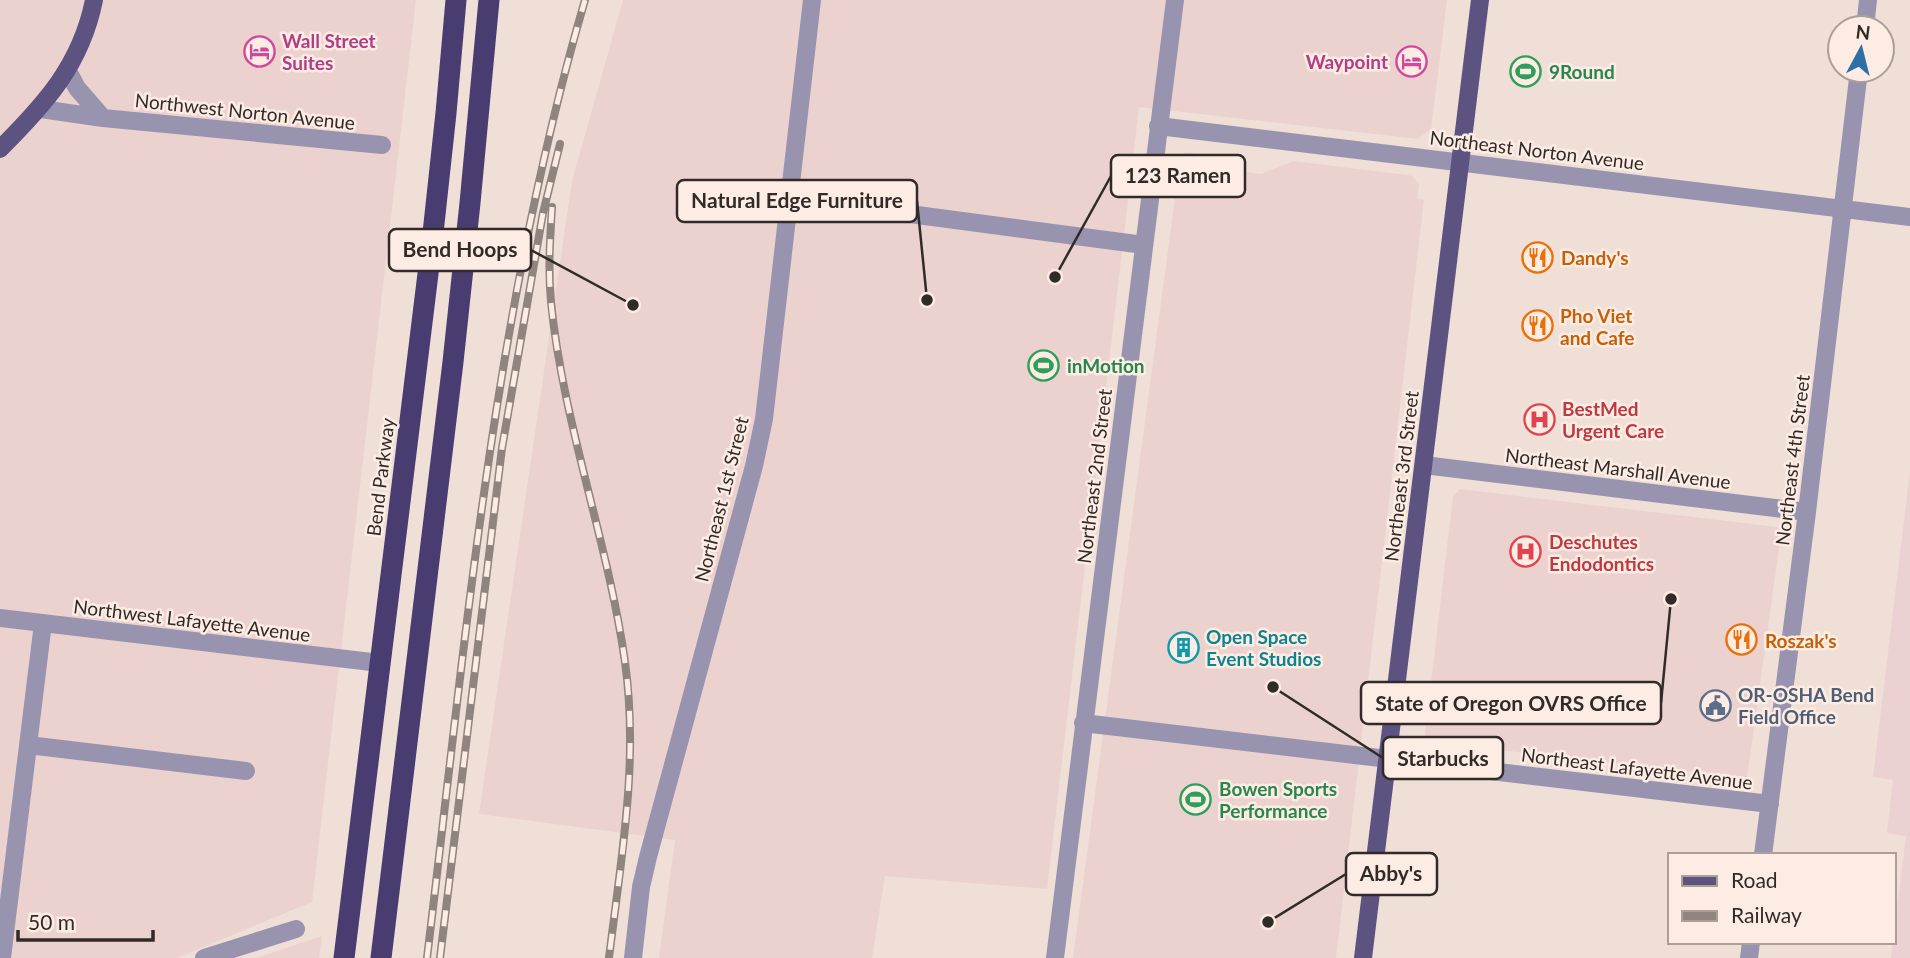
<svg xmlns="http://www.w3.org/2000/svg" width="1910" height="958" viewBox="0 0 1910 958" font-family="Lato,sans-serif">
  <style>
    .commercial { fill: #ecd2cf }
    .education { fill: #ecd1d2 }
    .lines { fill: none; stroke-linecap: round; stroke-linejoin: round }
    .minor { stroke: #9894af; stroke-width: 18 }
    .major { stroke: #5c5381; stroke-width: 18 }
    .highway { stroke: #483c70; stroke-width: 21 }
    .rail-casing { stroke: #8f847e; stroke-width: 8 }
    .rail { stroke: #fdece3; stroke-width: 5; stroke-dasharray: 16; stroke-linecap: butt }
    .labels { text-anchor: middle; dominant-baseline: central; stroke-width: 5; stroke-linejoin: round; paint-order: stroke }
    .hotel-label { font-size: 19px; font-weight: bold; fill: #b23c85; stroke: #fdece3; text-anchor: start }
    .leisure-label { font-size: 19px; font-weight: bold; fill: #27864d; stroke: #fdece3; text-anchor: start }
    .street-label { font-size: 19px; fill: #312b28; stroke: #fdece3 }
    .food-label { font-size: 19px; font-weight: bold; fill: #c56008; stroke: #fdece3; text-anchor: start }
    .health-label { font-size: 19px; font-weight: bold; fill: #be3a42; stroke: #fdece3; text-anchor: start }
    .culture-label { font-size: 19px; font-weight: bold; fill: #0d838f; stroke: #fdece3; text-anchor: start }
    .service-label { font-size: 19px; font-weight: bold; fill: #4e5e75; stroke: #fdece3; text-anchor: start }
    .leader { fill: none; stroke: #312b28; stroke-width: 2.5 }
    .callout-dot { fill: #312b28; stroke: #fdece3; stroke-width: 2.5 }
    .callout { fill: #fdece3; stroke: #312b28; stroke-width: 2.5 }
    .callout-label { font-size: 21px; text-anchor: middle; font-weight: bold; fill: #312b28 }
  </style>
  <rect width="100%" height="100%" fill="#efdfd6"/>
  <!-- commercial -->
  <path class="commercial" d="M0 0H416L312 902 177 958H0Z
    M623 0H1447L1431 129 1418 139 1139 107 1047 889 885 876 872 958H659L675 840 479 814 572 181Z
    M1185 152 1193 153 1208 167 1261 174 1293 161 1407 175 1412 176 1419 184 1417 199 1424 200 1336 958H1073L1180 161Z
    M1460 489 1777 527 1781 534 1747 778 1429 742 1425 734 1453 496Z
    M322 936 319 958H256Z"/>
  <!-- education -->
  <path class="education" d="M1910 471V958H1891L1906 836 1887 833 1893 780 1873 777Z"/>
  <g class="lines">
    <!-- minor -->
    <path class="minor" d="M1865 28 1868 0
      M68 71 77 88 103 118
      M41 109 103 118 382 145
      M1158 126 1910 217
      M789 198 1144 245
      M1424 465 1807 512
      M0 618 380 663
      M1083 723 1770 804
      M28 745 246 771
      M1763 855 1807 512 1859 70
      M2 958 43 623
      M204 958 296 929
      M633 958 641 887 648 857 754 466 764 419 812 0
      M1055 958 1175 0
      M1749 958 1751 942"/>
    <!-- major -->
    <path class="major" d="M0 149C45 104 81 65 94 0
      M1363 958 1480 0"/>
    <!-- highway -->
    <path class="highway" d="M344 958 433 233 446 113 456 0
      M381 958 453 362 470 203 489 0"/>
    <defs>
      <path id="rail" d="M552 207C550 239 548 270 551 302 563 424 608 541 625 662 639 763 621 858 609 958
        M427 958C466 637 494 312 585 0
        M440 958 502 448 543 213 560 144"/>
    </defs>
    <!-- rail casing -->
    <use href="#rail" class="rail-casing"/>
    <!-- rail -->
    <use href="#rail" class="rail"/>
  </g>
  <!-- icons -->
  <defs>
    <symbol id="hotel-ring" viewBox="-11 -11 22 22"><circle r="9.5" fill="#fdece3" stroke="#d1479c" stroke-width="1.5"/><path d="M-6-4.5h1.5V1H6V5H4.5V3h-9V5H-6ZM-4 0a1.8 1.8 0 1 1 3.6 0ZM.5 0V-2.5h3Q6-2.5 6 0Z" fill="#d1479c"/></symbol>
    <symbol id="stadium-ring" viewBox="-11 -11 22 22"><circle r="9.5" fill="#fdece3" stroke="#2e9e5b" stroke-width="1.5"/><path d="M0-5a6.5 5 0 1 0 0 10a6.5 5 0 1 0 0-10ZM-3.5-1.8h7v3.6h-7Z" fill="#2e9e5b"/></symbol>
    <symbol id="restaurant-ring" viewBox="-11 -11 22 22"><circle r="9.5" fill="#fdece3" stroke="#e8710a" stroke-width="1.5"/><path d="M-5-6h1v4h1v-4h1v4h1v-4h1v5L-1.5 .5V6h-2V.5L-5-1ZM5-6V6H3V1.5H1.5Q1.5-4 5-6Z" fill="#e8710a"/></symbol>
    <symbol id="hospital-ring" viewBox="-11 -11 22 22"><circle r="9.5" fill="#fdece3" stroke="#e0444e" stroke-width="1.5"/><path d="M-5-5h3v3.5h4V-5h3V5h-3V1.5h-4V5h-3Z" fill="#e0444e"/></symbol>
    <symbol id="building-ring" viewBox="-11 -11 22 22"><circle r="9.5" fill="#fdece3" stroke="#0f9aa8" stroke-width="1.5"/><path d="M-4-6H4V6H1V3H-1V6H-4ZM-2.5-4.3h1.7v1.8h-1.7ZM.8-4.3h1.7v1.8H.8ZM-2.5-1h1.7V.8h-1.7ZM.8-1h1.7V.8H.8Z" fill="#0f9aa8"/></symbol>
    <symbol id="civic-ring" viewBox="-11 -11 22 22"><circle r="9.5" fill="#fdece3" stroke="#5c6f8a" stroke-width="1.5"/><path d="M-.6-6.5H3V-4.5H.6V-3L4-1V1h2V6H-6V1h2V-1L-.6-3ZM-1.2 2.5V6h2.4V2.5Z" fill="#5c6f8a"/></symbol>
  </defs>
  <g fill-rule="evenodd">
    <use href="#hotel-ring" x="242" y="34" width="35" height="35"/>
    <use href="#hotel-ring" x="1394" y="44" width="35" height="35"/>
    <use href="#stadium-ring" x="1508" y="54" width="35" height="35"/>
    <use href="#restaurant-ring" x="1520" y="240" width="35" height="35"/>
    <use href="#restaurant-ring" x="1520" y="308" width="35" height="35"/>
    <use href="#stadium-ring" x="1026" y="348" width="35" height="35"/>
    <use href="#hospital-ring" x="1522" y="402" width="35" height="35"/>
    <use href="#hospital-ring" x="1508" y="534" width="35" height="35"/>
    <use href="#restaurant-ring" x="1724" y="622" width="35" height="35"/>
    <use href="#building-ring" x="1166" y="630" width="35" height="35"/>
    <use href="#civic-ring" x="1698" y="688" width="35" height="35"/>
    <use href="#stadium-ring" x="1178" y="782" width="35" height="35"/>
  </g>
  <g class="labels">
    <!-- hotel labels -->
    <g class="hotel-label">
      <text x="282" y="40">Wall Street<tspan x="282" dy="22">Suites</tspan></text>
      <text x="1388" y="61" text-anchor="end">Waypoint</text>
    </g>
    <!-- leisure labels -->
    <g class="leisure-label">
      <text x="1549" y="71">9Round</text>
      <text x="1067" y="365">inMotion</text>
      <text x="1219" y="788">Bowen Sports<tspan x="1219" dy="22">Performance</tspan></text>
    </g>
    <!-- street labels -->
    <g class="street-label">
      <text transform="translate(245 111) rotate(6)">Northwest Norton Avenue</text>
      <text transform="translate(1537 150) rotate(7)">Northeast Norton Avenue</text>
      <text transform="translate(1792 460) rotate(-83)">Northeast 4th Street</text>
      <text transform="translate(1618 468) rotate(7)">Northeast Marshall Avenue</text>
      <text transform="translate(1094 476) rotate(-83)">Northeast 2nd Street</text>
      <text transform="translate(1401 476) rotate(-83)">Northeast 3rd Street</text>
      <text transform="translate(380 477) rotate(-83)">Bend Parkway</text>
      <text transform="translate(721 499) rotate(-76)">Northeast 1st Street</text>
      <text transform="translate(192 620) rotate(7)">Northwest Lafayette Avenue</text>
      <text transform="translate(1637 768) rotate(7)">Northeast Lafayette Avenue</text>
    </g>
    <!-- food labels -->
    <g class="food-label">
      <text x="1561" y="257">Dandy's</text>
      <text x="1560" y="315">Pho Viet<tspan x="1560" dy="22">and Cafe</tspan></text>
      <text x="1765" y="640">Roszak's</text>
    </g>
    <!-- health labels -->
    <g class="health-label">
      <text x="1562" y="408">BestMed<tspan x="1562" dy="22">Urgent Care</tspan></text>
      <text x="1549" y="541">Deschutes<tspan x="1549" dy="22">Endodontics</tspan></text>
    </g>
    <!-- culture labels -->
    <g class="culture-label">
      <text x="1206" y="636">Open Space<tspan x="1206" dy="22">Event Studios</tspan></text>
    </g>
    <!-- service labels -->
    <g class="service-label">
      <text x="1738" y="694">OR-OSHA Bend<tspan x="1738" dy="22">Field Office</tspan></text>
    </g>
  </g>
  <!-- callouts -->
  <path class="leader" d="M1055 277L1111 176M927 300L917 201M633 305L531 250M1671 599L1661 703M1273 687L1383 758M1268 922L1346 874"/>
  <g class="callout-dot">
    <circle cx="1055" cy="277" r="7"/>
    <circle cx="927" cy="300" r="7"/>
    <circle cx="633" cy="305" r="7"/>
    <circle cx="1671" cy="599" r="7"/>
    <circle cx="1273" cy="687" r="7"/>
    <circle cx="1268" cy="922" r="7"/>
  </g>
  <g class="callout">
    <rect x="1111" y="155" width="134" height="42" rx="7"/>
    <rect x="677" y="180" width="240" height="42" rx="7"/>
    <rect x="389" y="229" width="142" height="42" rx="7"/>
    <rect x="1361" y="682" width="300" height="42" rx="7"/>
    <rect x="1383" y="737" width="120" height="42" rx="7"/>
    <rect x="1346" y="853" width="91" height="42" rx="7"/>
  </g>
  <g class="callout-label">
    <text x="1178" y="183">123 Ramen</text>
    <text x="797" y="208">Natural Edge Furniture</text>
    <text x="460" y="257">Bend Hoops</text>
    <text x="1511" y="711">State of Oregon OVRS Office</text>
    <text x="1443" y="766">Starbucks</text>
    <text x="1391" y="881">Abby's</text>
  </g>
  <!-- legend -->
  <rect x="1668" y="853" width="228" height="91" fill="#fdece3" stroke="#ab9f98" stroke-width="2"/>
  <rect x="1682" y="876" width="35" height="10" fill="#5c5381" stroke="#ab9f98" stroke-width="2"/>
  <text x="1731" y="888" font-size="21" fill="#312b28">Road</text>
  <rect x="1682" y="911" width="35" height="10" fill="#8f847e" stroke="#ab9f98" stroke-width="2"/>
  <text x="1731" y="923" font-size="21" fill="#312b28">Railway</text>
  <!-- north arrow -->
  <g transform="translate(1861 49) rotate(7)"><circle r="33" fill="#fdece3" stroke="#ab9f98" stroke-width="2"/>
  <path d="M0-5L12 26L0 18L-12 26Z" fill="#2e6fa5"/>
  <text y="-10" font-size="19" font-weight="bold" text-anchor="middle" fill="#312b28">N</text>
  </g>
  <!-- scale -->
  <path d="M18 930v10h135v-10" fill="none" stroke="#312b28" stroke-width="3.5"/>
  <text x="28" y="930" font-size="21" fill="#312b28" stroke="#fdece3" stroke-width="5" paint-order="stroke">50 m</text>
</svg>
